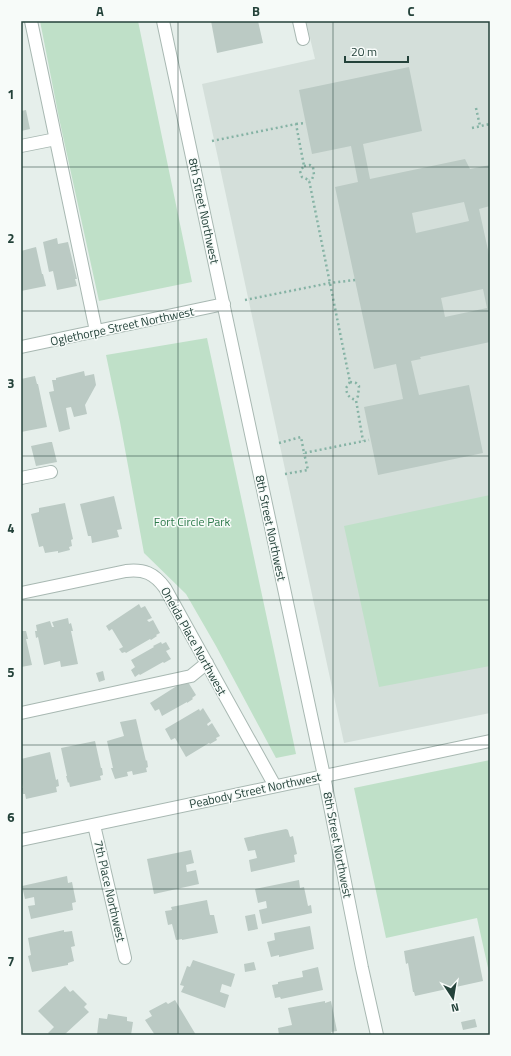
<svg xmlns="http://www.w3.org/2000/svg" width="511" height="1056" viewBox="0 0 511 1056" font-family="'Titillium Web',sans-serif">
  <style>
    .built { fill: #d4dfda }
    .green { fill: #bfe0c8 }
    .building { fill: #bbcac4; fill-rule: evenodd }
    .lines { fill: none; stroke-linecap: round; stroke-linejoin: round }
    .minor-casing { stroke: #a8b8b2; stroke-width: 14 }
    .path { stroke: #86b3a5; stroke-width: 2.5; stroke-dasharray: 2 3; stroke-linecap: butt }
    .minor { stroke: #fff; stroke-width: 12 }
    .grid { fill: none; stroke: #24423a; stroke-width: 1; stroke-opacity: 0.55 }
    .labels { text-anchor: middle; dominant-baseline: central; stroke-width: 3; stroke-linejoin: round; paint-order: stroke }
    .street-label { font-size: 12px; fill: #24423a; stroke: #f7fbf9 }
    .park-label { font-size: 12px; fill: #2d7a4b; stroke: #f7fbf9 }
    .neatline { fill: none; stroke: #24423a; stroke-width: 1.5 }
    .grid-label { font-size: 13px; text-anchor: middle; font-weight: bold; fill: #24423a }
  </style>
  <rect width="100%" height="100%" fill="#e6efeb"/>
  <!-- built -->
  <path class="built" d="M306 21H490V713L344 743 202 84 315 59Z"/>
  <!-- green -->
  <path class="green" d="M40 21H138L192 282 99 301 59 118Z
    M207 338 296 754 276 758 216 646 186 594 144 553 120 422 106 355Z
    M490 495V666L379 687 344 526Z
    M490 760V977L477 918 386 938 354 788Z"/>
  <!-- building -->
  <path class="building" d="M211 21H258L263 43 217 53Z
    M409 67 422 131 363 144 370 179 465 159 470 169 490 165V206L479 209 490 259V342L420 357 421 359 411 361 419 395 469 385 483 453 378 475 364 407 403 399 396 364 374 369 335 187 358 182 351 146 312 154 299 90ZM464 202 469 221 416 233 412 213ZM483 289 487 308 445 317 441 298Z
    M26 110 30 129 21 131V111Z
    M57 238 58 244 68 242 77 279H75L77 286 57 290 53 271 49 272 43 242Z
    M36 247 42 274H43L46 286 21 291V251Z
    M84 371 85 376 94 374 96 385 85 405 87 414 74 417 71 407 66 408 70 429 59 432 49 392 54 391 52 380H56V378Z
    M35 376 37 384H38L47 427 21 432V379Z
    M50 442H52L57 462 36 466 31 446Z
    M114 496 122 529 117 530 119 537 92 543 91 536H88L80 504Z
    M65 503 73 539 71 540 72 546 69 547 70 550 58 553V551L45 553 43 546 39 547 31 514 39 512V508Z
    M139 604 141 608 145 606 152 618 147 620 149 622 153 620 160 633 156 635 157 636 151 640 150 639 126 653 125 652 122 653 119 649 123 647 112 629 109 631 106 626Z
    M68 618 69 624 71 623 73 631H71L78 664 61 667 60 661 44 665 38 637 36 638 35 631H37L36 625 50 621 52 627H55H54L52 622Z
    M21 628 22 631H26L28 639H26L32 665 21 667Z
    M161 642 162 644 166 642 170 649 166 651 171 659 164 663 163 662 140 675 139 674 135 677 131 670 135 667 131 660 154 647 153 646Z
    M103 671 105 680 99 682 96 673Z
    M183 682 184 684 188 682 196 695 192 698 193 699 187 703V702L162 716 159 709 155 711 150 703Z
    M203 708 211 721 207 724 208 726 212 723 220 736 216 738 217 740 210 744 209 743 186 757 175 738 171 740 165 729 199 709 200 711Z
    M136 719 146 761 147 760 148 767 146 768 147 772 133 775 132 771 127 772 128 776 115 779 111 768H113L107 741 124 736 120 722Z
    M95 741 101 768H102L103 775 100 776 101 780 70 787 69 782 68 783 66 776H67L61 748Z
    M50 752 56 780 58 779 59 786 56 787 57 792 26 799 25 794H23L22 788H23L21 779V759Z
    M286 829 288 830 290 837 293 836 297 854 294 855 295 862 251 872 249 860 257 858 255 850 248 851 244 838Z
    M191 850 194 863 186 865 187 872 196 870 199 884 154 894 147 859Z
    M67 876 68 883 72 882 76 902 72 903 73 910 31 919 28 906 35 905 34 897 25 899 22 886Z
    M299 880 300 888 304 887 308 906 311 905 312 913 262 924 259 910 267 908 266 901 258 903 255 889Z
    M207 900 210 915H214L218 933 182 940V939L176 940 172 924 168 925 165 911 172 910 171 907Z
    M255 914 258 929 248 931 245 916Z
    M310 926 314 949 279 957V955L271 957 267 942 275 940 274 933Z
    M64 930V932L72 931 75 946 71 947 74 961 68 963V965L32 972 28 956 31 955 28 938Z
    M474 936 483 981 415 996 414 992H413L408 963 406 964 404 951Z
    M193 960 235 974 231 987 222 984 220 992 229 995 225 1008 181 992 184 986 180 985 187 966 190 967Z
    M254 962 256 970 245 972 244 964Z
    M318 967 323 990 281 999 280 997 275 998 272 985 278 984V982L303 977 302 971Z
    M65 986 70 992 73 990 87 1004 84 1007 89 1012 64 1035H50L48 1033 54 1027 38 1011Z
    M175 1000 196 1035H155L145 1020 152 1016 149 1011 166 1002 168 1004Z
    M325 1001V1003L331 1001 337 1031 331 1032 332 1034 326 1035H279L278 1028 292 1025 288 1008Z
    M108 1014 127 1017V1021L133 1022 131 1035H97L99 1018 107 1019Z
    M475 1019 477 1027 463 1030 461 1022Z"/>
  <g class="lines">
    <defs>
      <path id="minor" d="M31 21 96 331
        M163 21 324 776 362 968 377 1035
        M299 21 303 39
        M21 146 56 139
        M21 347 224 304
        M21 478 51 472
        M21 593 126 571C144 569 154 573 165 588L275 786
        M21 713 191 676 207 663
        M94 825 125 958
        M21 840 490 741"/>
    </defs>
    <!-- minor casing -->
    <use href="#minor" class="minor-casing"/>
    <!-- path -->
    <path class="path" d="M476 108 480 126
      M296 124 306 123
      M472 128 490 124
      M212 141 296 124 304 166 300 171 302 177 309 180 350 382 346 388C347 395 349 398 356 400L363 441
      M304 166 310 165 313 167 314 175 312 179 309 180
      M245 300 330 283 355 280
      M350 382 356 383 359 386 358 396 356 400
      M279 443 301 437 304 453 369 440
      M285 474 308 470 304 453"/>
    <!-- minor -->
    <use href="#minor" class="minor"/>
  </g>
  <!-- grid -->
  <path class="grid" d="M178 21V1035M333 21V1035M21 167H490M21 311H490M21 456H490M21 600H490M21 745H490M21 889H490"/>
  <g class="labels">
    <!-- street labels -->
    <g class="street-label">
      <text transform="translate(204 211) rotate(78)">8th Street Northwest</text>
      <text transform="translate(122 326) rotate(-12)">Oglethorpe Street Northwest</text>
      <text transform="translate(271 528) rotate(78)">8th Street Northwest</text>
      <text transform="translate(194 641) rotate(61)">Oneida Place Northwest</text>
      <text transform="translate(255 790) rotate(-12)">Peabody Street Northwest</text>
      <text transform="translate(338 845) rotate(79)">8th Street Northwest</text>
      <text transform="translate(110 891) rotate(77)">7th Place Northwest</text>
    </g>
    <!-- park labels -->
    <g class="park-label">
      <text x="192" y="521">Fort Circle Park</text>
    </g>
  </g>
  <!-- border -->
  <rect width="511" height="1056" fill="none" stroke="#f7fbf9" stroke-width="44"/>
  <!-- north arrow -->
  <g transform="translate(453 998) rotate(168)" stroke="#f7fbf9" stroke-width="3" paint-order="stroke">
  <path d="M0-3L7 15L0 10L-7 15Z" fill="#24423a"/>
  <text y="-6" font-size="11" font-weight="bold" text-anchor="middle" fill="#24423a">N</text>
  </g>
  <!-- scale -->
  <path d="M345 56v6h63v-6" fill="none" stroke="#24423a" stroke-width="2"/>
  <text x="351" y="56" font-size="12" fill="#24423a" stroke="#f7fbf9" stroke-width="3" paint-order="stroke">20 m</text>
  <rect x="22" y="22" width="467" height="1012" class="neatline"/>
  <g class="grid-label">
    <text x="100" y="16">A</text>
    <text x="256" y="16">B</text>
    <text x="411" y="16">C</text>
    <text x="11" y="99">1</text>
    <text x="11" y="243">2</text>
    <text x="11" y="388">3</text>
    <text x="11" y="533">4</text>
    <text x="11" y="677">5</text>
    <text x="11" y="822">6</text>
    <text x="11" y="966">7</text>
  </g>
</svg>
